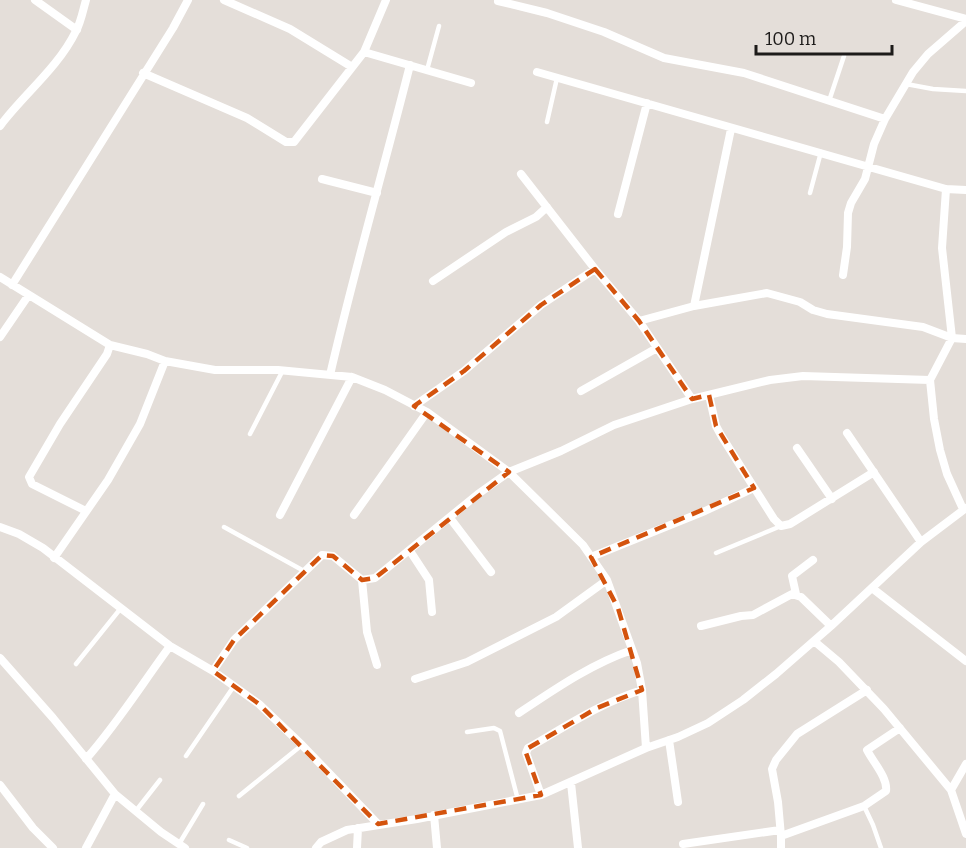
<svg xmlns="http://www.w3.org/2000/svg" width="966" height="848" font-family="Bitter,serif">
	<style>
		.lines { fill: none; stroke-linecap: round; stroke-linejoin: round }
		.lane { stroke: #fff; stroke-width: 4.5 }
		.street { stroke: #fff; stroke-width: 8 }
		.marked { fill: none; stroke: #d4530d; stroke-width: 4.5; stroke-dasharray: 12 8; stroke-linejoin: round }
	</style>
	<rect width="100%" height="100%" fill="#e4ded9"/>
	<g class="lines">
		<path class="lane" d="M427,70L439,26
			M906,84L933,89L966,91
			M829,101L844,56
			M547,122L557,78
			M810,193L821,152
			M250,434L283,370
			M224,527L304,571
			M716,553L781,526
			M76,664L121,608
			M467,732L494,728L500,731L518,800
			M186,756L234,686
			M239,796L302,745
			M864,806L873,825L881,848
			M135,812L160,780
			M229,840L247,848
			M179,844L203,804"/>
		<path class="street" d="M35,0L77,30
			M224,0L290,29L352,67
			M896,0L966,19
			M498,1L547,13L604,32L664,58L744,73L885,119
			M364,52L471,83
			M537,72L946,189L966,190
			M143,73L247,118L286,142H294L364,52L386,0
			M0,126C24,94 58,68 76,31C81,22 83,10 86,0
			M521,174L595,269L639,321L692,399
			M322,179L377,193
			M946,189L942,248L952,338L930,380L934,419L940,450L947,474L963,509
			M618,214L647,103
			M843,275L847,247L848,213L851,203L865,179L874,144L885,119L913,72L928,54L966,21
			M0,277L110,345L147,354L165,361L215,370H278L352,377L385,390L427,412L509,472L583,545L607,580L637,663L642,690L646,748
			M433,281L506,232L536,217L547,207
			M12,285L173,28L188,0
			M694,306L731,129
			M639,321L694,306L767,293L800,302L813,310L827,314L923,327L952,338L966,339
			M0,337L28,296
			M330,375C354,271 384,168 410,65
			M581,391L657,348
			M709,395L716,426L722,437L774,519L781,526L790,524L874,472
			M414,406L464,371L541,305L595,269
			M847,433L921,542
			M797,448L832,499
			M86,511L32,484L29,477L60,424L107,354L110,345
			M280,515L352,377
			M354,515L427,412
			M450,518L491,572
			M0,527L19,534L43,548L170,646L213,671L259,704L302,745L378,824
			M410,551L429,580L432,612
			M591,557L705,511L754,488
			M54,558L108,480L140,424L165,361
			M362,580L367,632L377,665
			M872,588L966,661
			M796,594L792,576L813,560
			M701,626L741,616L753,615L792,594L801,597L831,626
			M814,641L839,662L884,709L951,790L966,834
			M0,658L53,718L115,794L161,832L185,848
			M213,671L234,640L322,555L333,556L362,580L375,578L478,494L509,472L561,451L614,425L692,399L770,380L803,376L930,380
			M415,679L467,662L556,617L607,580
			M519,713C555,689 591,664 632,650
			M669,740L678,802
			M86,759C117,724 142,684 170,646
			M571,783L578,848
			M0,785L33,828L53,848
			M951,790L966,764
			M541,795L526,753L528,748C565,727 600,703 642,690
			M434,815L437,848
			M781,836L778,802L772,769L776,760L797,734L867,690
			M683,844L780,830
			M86,848L115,794
			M316,848L321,842L347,830L417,819L541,795L646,748L678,737L708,723L743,700L776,674L831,626L921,542L966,508
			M357,848L358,828
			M781,848V836L864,806L886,791C888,778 873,762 867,750L900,728"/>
	</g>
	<path class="marked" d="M595,269L639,321L692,399L709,395L716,426L754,488L591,557L618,608L642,690L597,708L525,750L541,795L378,824L259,704L213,671L234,640L322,555L333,556L362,580L375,578L509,472L414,406L464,371L541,305Z"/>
	<path d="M756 45v9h136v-9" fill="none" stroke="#1d1b1a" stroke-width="3"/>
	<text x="765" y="45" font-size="18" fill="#1d1b1a" stroke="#e4ded9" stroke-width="4.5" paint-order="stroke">100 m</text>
</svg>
